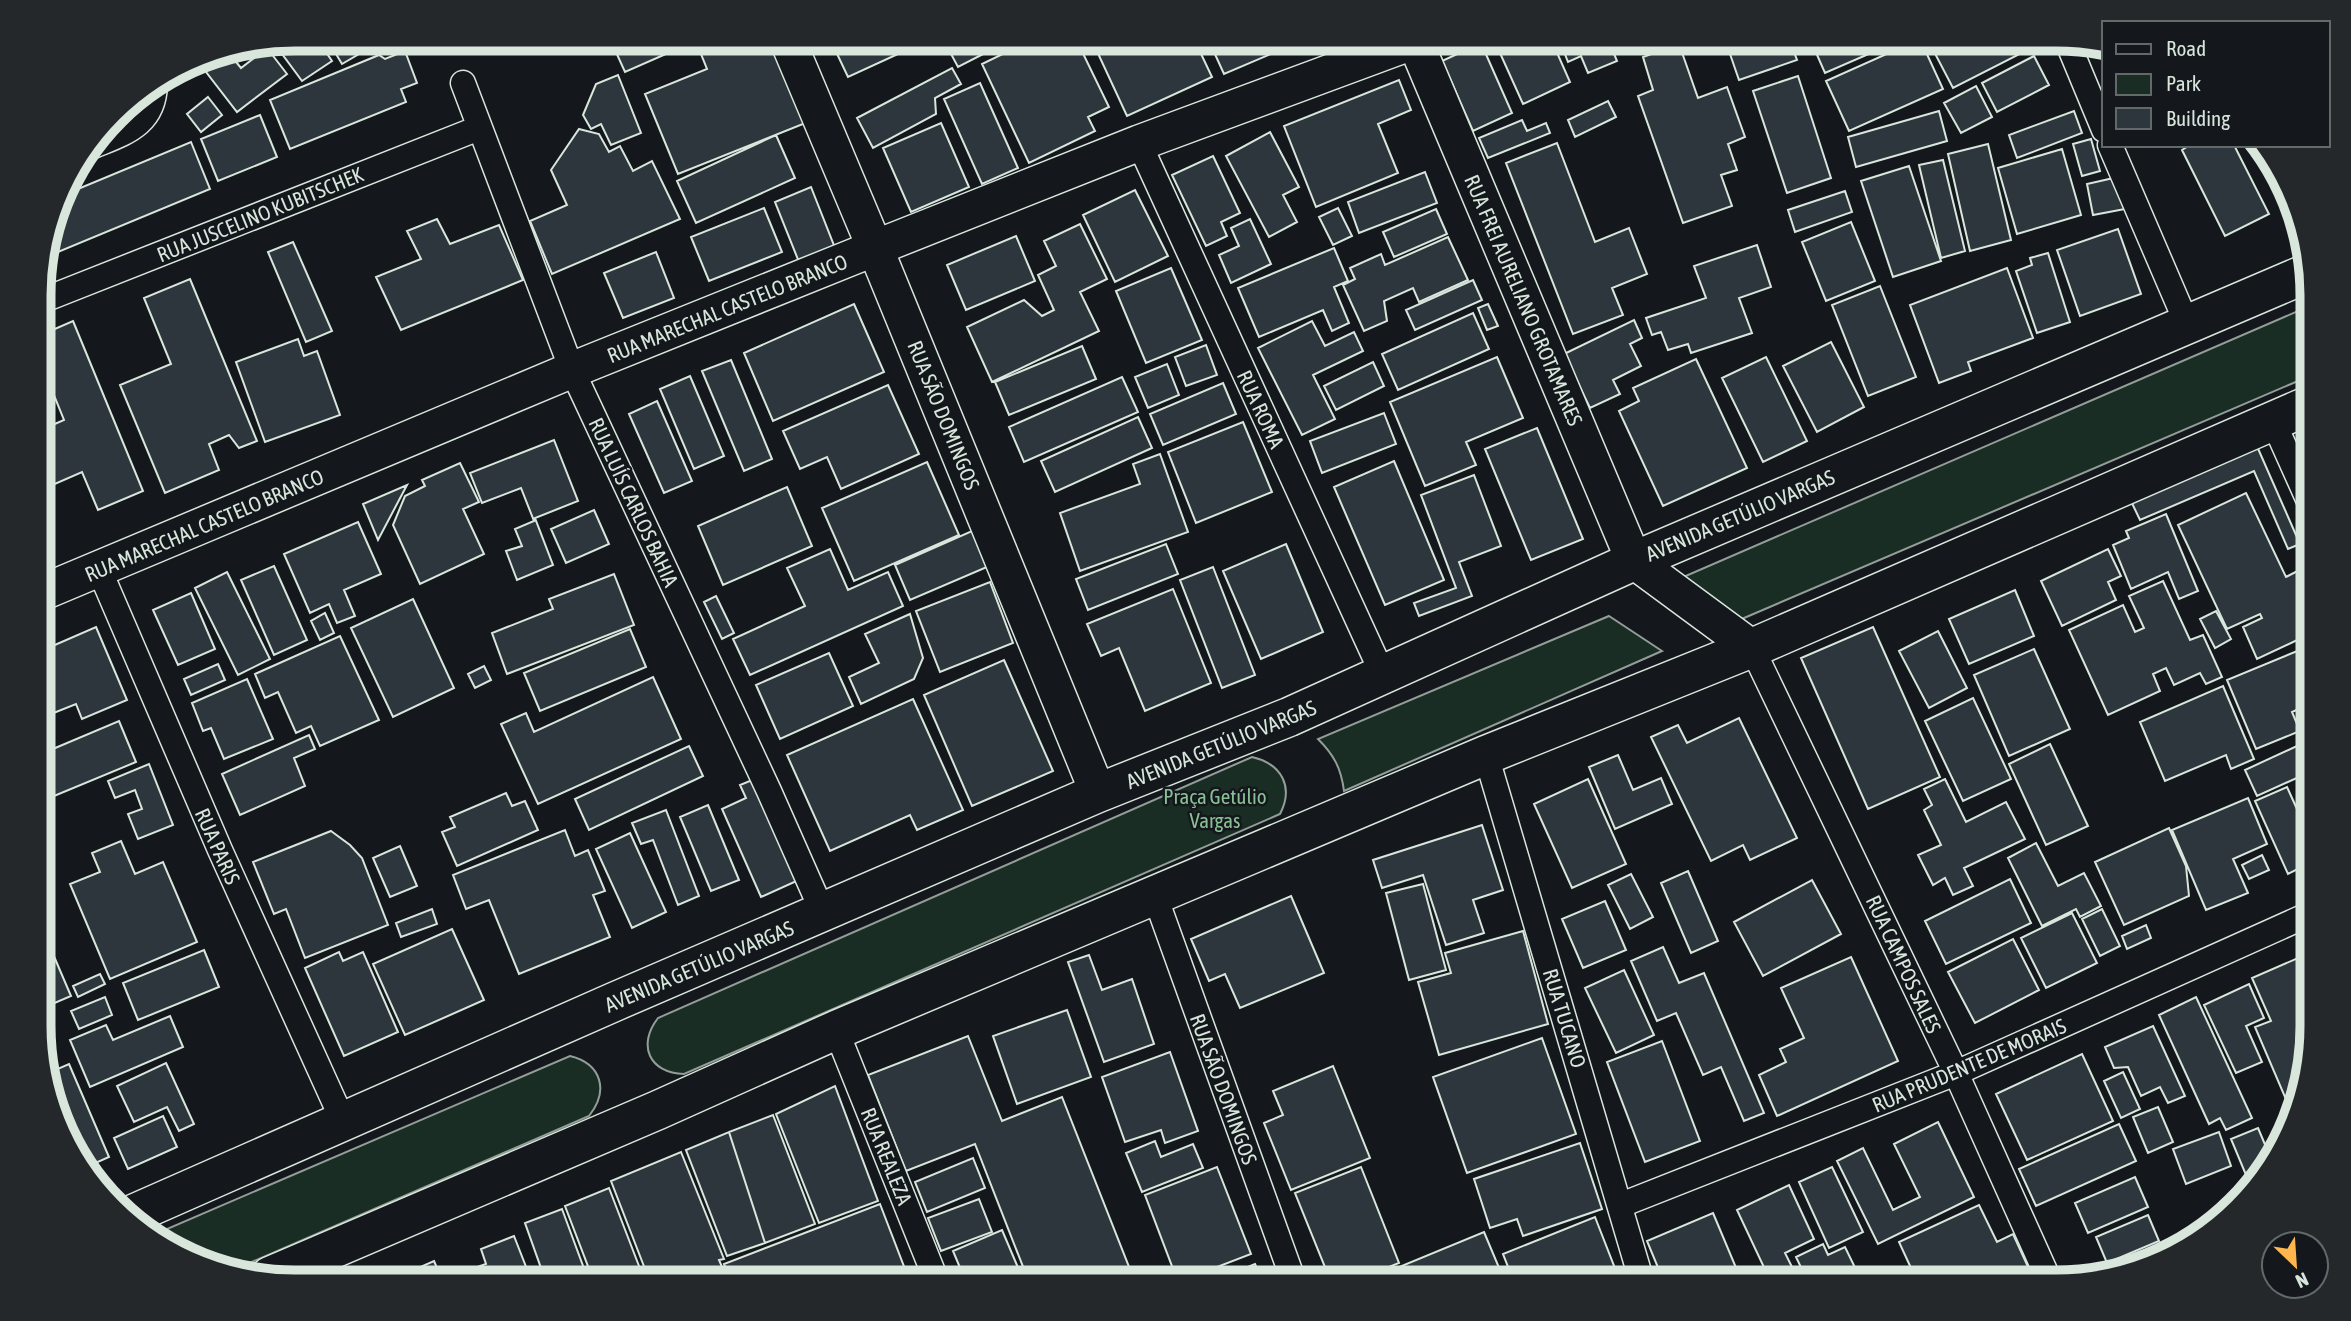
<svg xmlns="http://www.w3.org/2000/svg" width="2351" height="1321" font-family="'Asap Condensed',sans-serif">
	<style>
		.green { fill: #1a2d24; stroke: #939e99; stroke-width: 2 }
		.building { fill: #2c363c; stroke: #d8e6dc; stroke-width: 2 }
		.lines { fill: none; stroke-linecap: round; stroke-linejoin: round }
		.street-casing { stroke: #d8e6dc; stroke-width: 27 }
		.secondary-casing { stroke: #d8e6dc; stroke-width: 38 }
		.primary-casing { stroke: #d8e6dc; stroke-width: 41 }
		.street { stroke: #14181c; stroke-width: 24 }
		.secondary { stroke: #14181c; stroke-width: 35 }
		.primary { stroke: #14181c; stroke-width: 38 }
		.labels { text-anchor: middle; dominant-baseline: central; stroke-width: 5; stroke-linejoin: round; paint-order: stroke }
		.street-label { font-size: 21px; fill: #d8e6dc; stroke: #14181c }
		.park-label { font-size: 21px; fill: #8ac095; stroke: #14181c }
		.rim { fill: none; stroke: #d8e6dc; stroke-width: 9 }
	</style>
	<rect width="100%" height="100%" fill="#14181c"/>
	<path class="green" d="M2312,305V375L1737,621L1681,578Z
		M1609,616L1662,651L1344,791C1341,768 1334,755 1318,739Z
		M1252,757C1282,764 1294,787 1280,814L684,1074C649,1073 637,1045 658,1018Z
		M570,1056C602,1064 609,1091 589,1116L238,1268L167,1248L153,1235Z"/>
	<path class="building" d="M295,38L317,39L332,61L302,81L274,43Z
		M327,39H380L381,41L342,64Z
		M610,39H700L625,72Z
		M739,39H774L808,122L678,174L645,94L707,69L701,54Z
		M830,39H891L898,54L848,77Z
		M943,39H988L993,49L958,67Z
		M1034,39H1076L1109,107L1088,117L1095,131L1029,163L982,64Z
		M1114,39H1194L1212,77L1127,116L1095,47Z
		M1208,39H1306L1224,74Z
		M1503,39H1551L1570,82L1523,104L1495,42Z
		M1559,39H1608L1617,61L1588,73L1581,56L1568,62Z
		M1623,39H1653L1628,50Z
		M1746,39H1789L1797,60L1739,80L1730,54L1749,48Z
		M1810,39H1903L1825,73Z
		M1920,39L1943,89L1849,131L1826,81Z
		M1940,39H2031L2035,46L1953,88L1930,44Z
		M1481,43L1512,113L1473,131L1442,61Z
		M1679,44L1698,98L1727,87L1745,137L1728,144L1737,170L1721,175L1732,206L1683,223L1638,96L1653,90L1643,57Z
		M267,48L287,74L237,112L196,59L228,52L241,68Z
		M405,51L417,83L401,89L406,102L290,149L270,100L379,55L385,59Z
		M2034,56L2049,85L1997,112L1982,83Z
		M952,68L961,84L935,98L936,114L873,148L857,118Z
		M618,75L641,133L611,145L601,124L591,129L583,115L596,84Z
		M1798,76L1831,178L1787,193L1753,91Z
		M1399,80L1411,110L1378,124L1398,173L1316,207L1284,126Z
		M980,83L1018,168L982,184L944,99Z
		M1976,86L1992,117L1961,133L1944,103Z
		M208,97L222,115L201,132L187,114Z
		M131,99L138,110L104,130L125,102Z
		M1608,101L1616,117L1575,137L1568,120Z
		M1939,111L1947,141L1856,167L1848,137Z
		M2074,111L2082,133L2017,158L2009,135Z
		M260,115L277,157L218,181L201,139Z
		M1522,120L1527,131L1546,123L1550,133L1488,158L1479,138Z
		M941,123L969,187L911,212L883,148Z
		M579,129L599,134L609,152L620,146L633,171L652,161L680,219L552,274L530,221L567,205L551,170Z
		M1270,132L1299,187L1283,195L1297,222L1269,237L1226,156Z
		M776,135L795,178L696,223L677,181Z
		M2091,139L2100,171L2082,176L2073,144Z
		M191,142L210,189L41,259L61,196Z
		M1557,143L1595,242L1629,228L1647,274L1612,288L1623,315L1573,334L1506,163Z
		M1988,144L2011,240L1970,251L1948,154Z
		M2190,145H2234L2269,214L2225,236L2182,150Z
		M2062,149L2081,215L2017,234L1998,168Z
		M1213,156L1240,213L1221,222L1227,236L1206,246L1172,175Z
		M1943,160L1965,251L1941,258L1919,165Z
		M1909,166L1941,261L1893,277L1861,181Z
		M1425,172L1437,203L1359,233L1348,202Z
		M2118,177L2125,209L2093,215L2087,184Z
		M811,187L835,248L799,262L775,202Z
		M1135,190L1168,256L1115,282L1083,215Z
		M1845,191L1852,212L1795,232L1788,210Z
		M764,208L782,252L709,281L691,237Z
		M1338,208L1352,236L1333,245L1319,217Z
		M1436,209L1447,234L1394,257L1383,232Z
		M437,219L450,244L499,225L523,280L401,330L376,277L421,259L407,231Z
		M1250,219L1271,264L1231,283L1219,255L1239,246L1231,228Z
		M1851,222L1875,281L1826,301L1802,242Z
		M1080,224L1107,279L1080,292L1099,331L992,382L967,327L1024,300L1042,316L1054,310L1038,275L1056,266L1044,241Z
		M2118,229L2141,294L2080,316L2057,250Z
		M1016,236L1035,281L966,310L947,265Z
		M1448,237L1468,280L1419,302L1413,288L1384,301L1387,321L1364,331L1343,285L1355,279L1350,268L1381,254L1385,265Z
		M293,242L332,331L306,342L268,252Z
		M1757,245L1771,287L1739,298L1752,333L1691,353L1688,344L1668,350L1661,332L1652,335L1646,318L1706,298L1694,266Z
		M1334,248L1348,281L1334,287L1349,323L1332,331L1323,310L1259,337L1238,288Z
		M656,252L674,298L623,318L604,273Z
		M2048,253L2070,322L2037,333L2016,271L2032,265L2030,258Z
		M1171,268L1202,340L1146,363L1116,291Z
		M2007,268L2033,338L1968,362L1971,371L1939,383L1910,305Z
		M190,279L257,441L239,448L229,435L209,444L219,470L165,493L120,385L171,364L144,298Z
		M1473,280L1482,300L1415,330L1406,310Z
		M1880,286L1916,377L1868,396L1832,305Z
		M854,304L884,372L773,421L744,353Z
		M1488,304L1498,326L1487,330L1478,308Z
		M1473,313L1489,349L1398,390L1382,354Z
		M1634,320L1642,338L1630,344L1641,366L1613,380L1620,394L1590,408L1564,354Z
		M73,321L143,491L98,510L82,472L41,490V430L64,420L41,363V335Z
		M1312,321L1325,346L1354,332L1363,351L1313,375L1335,419L1302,435L1258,348Z
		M298,339L304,356L317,351L340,415L265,442L236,362Z
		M1831,342L1864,407L1817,432L1783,366Z
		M1206,345L1217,375L1186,386L1175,357Z
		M1082,346L1096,379L1009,415L995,382Z
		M1497,357L1523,418L1466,442L1476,465L1425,486L1390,402Z
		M1766,357L1807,441L1763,462L1722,378Z
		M1696,359L1747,468L1663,506L1619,411L1639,401L1633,388Z
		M731,360L772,459L744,471L702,371Z
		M1373,362L1384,386L1336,410L1324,386Z
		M1167,364L1179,395L1148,408L1135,377Z
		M690,376L724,456L694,469L660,389Z
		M1122,377L1138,412L1024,462L1009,427Z
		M1223,383L1236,414L1163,445L1150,414Z
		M888,385L919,454L841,489L827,457L800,469L783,431Z
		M657,401L692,481L664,493L629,414Z
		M1384,413L1396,444L1322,473L1310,441Z
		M1138,417L1152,448L1055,492L1041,461Z
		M1243,422L1272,492L1196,523L1168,452Z
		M1537,428L1583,539L1531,560L1485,449Z
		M554,440L578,501L535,518L553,565L517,580L506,551L522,546L515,529L534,521L521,488L482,503L470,473Z
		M2256,444L2300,544L2288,549L2254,471L2140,520L2130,499Z
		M1160,454L1188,532L1080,571L1060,513L1140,484L1133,464Z
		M1394,461L1444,580L1385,605L1334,487Z
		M927,462L959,535L854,581L822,508Z
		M460,463L479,502L463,509L484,554L420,584L393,525L405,496L425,486L422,480Z
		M1474,475L1501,546L1459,562L1472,596L1419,616L1414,603L1456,588L1421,495Z
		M407,485L378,540L363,504Z
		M787,487L812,546L723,585L698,526Z
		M2246,493L2286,577L2307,566L2312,576V610L2307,613L2312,624V633L2257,659L2243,627L2262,618L2260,614L2227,629L2178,525Z
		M594,510L609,544L566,563L551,529Z
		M2166,514L2198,591L2179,599L2168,572L2131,589L2113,545L2129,538L2126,531Z
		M358,522L381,574L344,590L355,616L337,623L329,604L310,613L284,554Z
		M972,531L987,567L910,600L895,565Z
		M1166,544L1178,574L1088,610L1076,579Z
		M1286,544L1323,632L1261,659L1223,571Z
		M830,549L848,590L888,572L903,606L750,675L733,639L805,606L787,568Z
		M2108,549L2121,576L2108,582L2116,600L2062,626L2041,581Z
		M274,566L307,640L274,655L241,580Z
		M1213,567L1255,675L1222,688L1180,580Z
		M227,572L270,659L238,675L195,588Z
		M614,574L634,625L507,674L492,633L553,609L549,599Z
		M2163,581L2190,640L2203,635L2222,677L2206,684L2200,673L2174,685L2166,668L2153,674L2160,691L2108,715L2069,630L2123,605L2135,632L2144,628L2129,596Z
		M990,582L1013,643L940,672L916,611Z
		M1173,589L1211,683L1145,711L1119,648L1101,656L1087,624Z
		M2015,590L2034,636L1969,664L1949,619Z
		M191,593L215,649L178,665L153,610Z
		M716,596L734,633L722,639L704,602Z
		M413,599L454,688L393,717L351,628Z
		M2216,611L2231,639L2215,648L2200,619Z
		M325,613L334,633L320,640L311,621Z
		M910,614L923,658L914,679L861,704L849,677L879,663L865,634Z
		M96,627L127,700L82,719L76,704L41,718V651Z
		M1873,627L1940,777L1868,809L1801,658Z
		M630,629L646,667L540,711L524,673Z
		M1938,631L1967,688L1929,708L1899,651Z
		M340,636L379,720L320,746L311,726L296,733L278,692L265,698L255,674Z
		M2312,645V703L2292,712L2300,731L2256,749L2227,680Z
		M2034,649L2070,729L2009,756L1974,675Z
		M829,653L853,706L780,739L756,685Z
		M1004,660L1053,771L972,806L924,695Z
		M218,664L225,680L191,695L184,679Z
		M484,666L491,680L475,688L468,674Z
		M653,677L681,739L538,804L501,724L526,713L534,732Z
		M247,679L273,739L224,759L211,728L203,731L192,703Z
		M2223,686L2254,759L2231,769L2226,755L2165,781L2140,722Z
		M1973,698L2011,779L1963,801L1925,721Z
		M913,699L963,810L917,830L910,815L830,851L787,755Z
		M1739,718L1797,838L1750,860L1743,845L1711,861L1651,737L1678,725L1687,743Z
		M119,721L136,762L42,801L41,754Z
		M309,735L315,749L294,758L305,786L240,815L222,774Z
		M2312,739V800L2301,776L2257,796L2245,770Z
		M2050,744L2088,826L2046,845L2009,764Z
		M689,746L703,776L589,830L575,799Z
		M1618,755L1633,790L1661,778L1672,804L1615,829L1589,767Z
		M149,764L173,825L138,839L128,814L142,809L135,790L115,798L108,781Z
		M757,778L801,879L761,897L722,809L746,798L740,785Z
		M1588,779L1626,864L1572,888L1534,804Z
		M1945,779L1966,822L2006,802L2025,839L1964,868L1973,886L1953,895L1945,878L1933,885L1918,855L1941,845L1924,810L1932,805L1924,789Z
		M2287,787L2312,842V862L2288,874L2255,801Z
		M506,793L512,806L525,801L538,830L457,866L442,832L455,827L450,817Z
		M2248,798L2267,844L2233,859L2248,893L2206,910L2172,830Z
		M708,805L739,880L711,891L680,817Z
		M666,810L699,896L678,905L653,840L641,844L632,823Z
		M1482,825L1503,890L1473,900L1484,933L1446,945L1423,875L1382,888L1373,860Z
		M2169,828L2186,866L2189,896L2124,925L2095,862Z
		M565,830L575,856L588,850L605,891L593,895L610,937L519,974L489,900L466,909L453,875Z
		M331,831L350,845L362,858L388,925L305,958L286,909L274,914L253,862Z
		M630,833L666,912L632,928L596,849Z
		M121,841L135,874L163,862L197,942L110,979L70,884L100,872L92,853Z
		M2036,843L2058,886L2084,873L2101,906L2080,917L2076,909L2042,926L2008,858Z
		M400,846L417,886L390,897L373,858Z
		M2262,855L2269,870L2249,879L2242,865Z
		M1688,871L1718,941L1691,953L1661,883Z
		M1631,874L1653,917L1630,929L1608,885Z
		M2010,879L2031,923L1946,964L1925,921Z
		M1812,880L1841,934L1763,976L1734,922Z
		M1423,884L1446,970L1409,980L1386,893Z
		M1291,896L1324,973L1240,1008L1225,974L1209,981L1191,939Z
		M1605,901L1626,950L1583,968L1562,919Z
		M432,909L437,924L401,937L396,923Z
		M2102,909L2120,946L2100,956L2082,919Z
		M2072,913L2097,963L2046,988L2021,938Z
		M2146,925L2151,938L2127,949L2122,936Z
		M41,926L71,996L43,1008L41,1003Z
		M452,929L484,1000L405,1035L373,964Z
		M1523,931L1548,1024L1439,1055L1418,982L1451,973L1445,953Z
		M2013,939L2039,990L1975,1023L1948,972Z
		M1663,947L1679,983L1704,973L1764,1113L1744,1121L1721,1067L1703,1075L1676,1013L1657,1021L1631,961Z
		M204,950L219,987L138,1020L123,983Z
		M339,952L343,961L363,952L398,1032L344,1056L305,968Z
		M2312,952V988L2309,989L2312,997V1043L2291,1111L2255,1027L2271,1021L2252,978Z
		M1089,955L1102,990L1132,979L1154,1044L1104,1062L1068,962Z
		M1851,957L1898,1061L1777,1116L1759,1075L1786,1062L1780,1049L1804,1038L1781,988Z
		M1624,970L1654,1035L1616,1053L1585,988Z
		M100,974L105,984L78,997L73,986Z
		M2249,984L2264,1018L2246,1026L2262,1062L2236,1073L2204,1005Z
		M105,997L112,1015L79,1029L71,1011Z
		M2196,997L2252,1118L2226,1130L2220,1118L2209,1124L2159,1015Z
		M1067,1010L1091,1077L1017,1104L993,1036Z
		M170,1016L183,1047L90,1087L70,1040L106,1025L113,1040Z
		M2153,1026L2185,1096L2168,1103L2160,1087L2141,1096L2128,1067L2114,1068L2105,1047Z
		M968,1036L1002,1121L1062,1097L1135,1282H1029L975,1144L906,1171L868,1075Z
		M1542,1038L1576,1134L1467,1173L1433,1077Z
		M1662,1041L1700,1141L1645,1162L1607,1062Z
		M1170,1052L1198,1131L1165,1143L1161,1130L1125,1142L1102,1077Z
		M2082,1054L2113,1121L2027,1160L1996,1094Z
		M166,1063L194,1124L179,1131L167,1107L134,1122L117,1086Z
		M69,1064L109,1157L82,1169L46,1074Z
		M1333,1066L1370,1158L1291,1190L1264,1123L1283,1115L1273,1091Z
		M2123,1072L2140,1109L2121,1118L2104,1081Z
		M835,1086L878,1201L819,1223L776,1114Z
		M2158,1107L2173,1142L2148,1153L2133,1117Z
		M773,1115L815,1224L765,1243L729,1132Z
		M163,1116L177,1147L128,1169L114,1138Z
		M1938,1122L1974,1197L1878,1244L1837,1161L1863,1148L1893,1210L1920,1197L1894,1144Z
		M2119,1124L2136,1161L2036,1206L2019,1169Z
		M2258,1128L2272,1161L2267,1166L2246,1175L2231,1139Z
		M729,1132L765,1243L727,1256L686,1150Z
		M2219,1132L2231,1166L2186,1184L2173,1149Z
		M1155,1141L1161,1157L1193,1144L1203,1168L1142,1192L1126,1153Z
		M1580,1143L1602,1209L1523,1236L1517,1219L1490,1228L1474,1179Z
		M681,1152L724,1259L719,1260L725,1274L704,1282H628L626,1279L645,1269L611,1181Z
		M973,1158L985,1188L927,1212L915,1182Z
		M1217,1167L1251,1254L1178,1282L1145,1195Z
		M1361,1167L1399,1263L1351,1282H1331L1295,1193Z
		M1832,1167L1863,1232L1829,1248L1799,1182Z
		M2135,1177L2148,1207L2088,1233L2075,1203Z
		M1789,1185L1814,1239L1785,1253L1792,1267L1769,1278L1737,1210Z
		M609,1188L639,1266L622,1276L625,1282H594L565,1206Z
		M979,1199L992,1232L941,1251L928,1218Z
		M880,1204L910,1282H731L724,1264Z
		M1979,1205L1997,1242L2013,1234L2029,1269L2001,1282H1997L1991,1270L1966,1282H1907L1902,1272L1911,1268L1899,1242Z
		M562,1209L589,1282H546L525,1223Z
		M1713,1213L1742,1282H1664L1647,1241Z
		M2148,1215L2159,1241L2107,1263L2096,1237Z
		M1595,1217L1616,1271L1587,1282H1552L1549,1274L1529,1282H1514L1503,1254Z
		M1002,1230L1022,1277L1009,1282H966L953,1251Z
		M1484,1232L1505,1282H1363Z
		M514,1236L532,1282H457L454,1275L486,1264L481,1249Z
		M1823,1244L1828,1255L1845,1247L1862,1282H1808L1796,1257Z
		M434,1261L443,1282H386Z
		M1255,1264L1263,1282H1211Z"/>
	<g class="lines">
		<g class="street-casing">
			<path id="street" d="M2067,41L2104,130
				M463,83L572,370L769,791L823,913
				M1139,143L1383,675
				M2110,145L2187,324
				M91,147C124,133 154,126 155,84
				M41,301L479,128
				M2273,421L2312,508
				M99,569L220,850L343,1121
				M1752,648L1956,1073L2050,1282
				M1486,755L1642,1282
				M1155,896L1294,1282
				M836,1030L937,1282
				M1621,1205L1956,1073L2312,913"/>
		</g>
		<g class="secondary-casing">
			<path id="secondary" d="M787,39L875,248L1098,793
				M1414,39L1634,561L1752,648
				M41,593L572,370L875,248L1139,143L1420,39"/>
		</g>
		<g class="primary-casing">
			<path id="primary" d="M131,1215L614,1002L1098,793L1289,717L1634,561L2310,272
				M270,1276L658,1110L836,1030L1486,755L1752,648L2312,404"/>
		</g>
		<use href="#street" class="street"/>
		<use href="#secondary" class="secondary"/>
		<use href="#primary" class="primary"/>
	</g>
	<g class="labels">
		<g class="street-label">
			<text transform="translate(260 214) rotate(-22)">RUA JUSCELINO KUBITSCHEK</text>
			<text transform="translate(1524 300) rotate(67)">RUA FREI AURELIANO GROTAMARES</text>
			<text transform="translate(727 308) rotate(-22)">RUA MARECHAL CASTELO BRANCO</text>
			<text transform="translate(1261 409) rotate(65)">RUA ROMA</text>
			<text transform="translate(944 415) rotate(68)">RUA SÃO DOMINGOS</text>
			<text transform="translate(634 502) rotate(65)">RUA LUÍS CARLOS BAHIA</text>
			<text transform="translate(1740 515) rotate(-23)">AVENIDA GETÚLIO VARGAS</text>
			<text transform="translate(204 525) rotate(-23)">RUA MARECHAL CASTELO BRANCO</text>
			<text transform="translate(1221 744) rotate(-22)">AVENIDA GETÚLIO VARGAS</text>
			<text transform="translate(218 846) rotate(66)">RUA PARIS</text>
			<text transform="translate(1904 964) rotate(65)">RUA CAMPOS SALES</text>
			<text transform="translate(699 966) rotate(-23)">AVENIDA GETÚLIO VARGAS</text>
			<text transform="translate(1565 1018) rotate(73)">RUA TUCANO</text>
			<text transform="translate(1969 1065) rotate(-23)">RUA PRUDENTE DE MORAIS</text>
			<text transform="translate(1224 1089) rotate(70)">RUA SÃO DOMINGOS</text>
			<text transform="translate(887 1156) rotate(68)">RUA REALEZA</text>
		</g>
		<g class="park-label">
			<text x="1215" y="796">Praça Getúlio<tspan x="1215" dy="24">Vargas</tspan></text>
		</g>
	</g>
	<path d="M0 0H2351V1321H0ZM295 51H2056A244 244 0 0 1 2300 295V1026A244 244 0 0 1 2056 1270H295A244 244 0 0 1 51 1026V295A244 244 0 0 1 295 51Z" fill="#24282b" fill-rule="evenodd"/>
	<path class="rim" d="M295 51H2056A244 244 0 0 1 2300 295V1026A244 244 0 0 1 2056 1270H295A244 244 0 0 1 51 1026V295A244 244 0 0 1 295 51Z"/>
	<rect x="2102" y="21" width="228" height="126" fill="#14181c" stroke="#626a69" stroke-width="2"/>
	<rect x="2116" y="44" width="35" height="10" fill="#14181c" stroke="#626a69" stroke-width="2"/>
	<text x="2166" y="56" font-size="21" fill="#d8e6dc">Road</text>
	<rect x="2116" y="74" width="35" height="21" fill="#1a2d24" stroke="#626a69" stroke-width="2"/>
	<text x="2166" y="91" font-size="21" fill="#d8e6dc">Park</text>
	<rect x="2116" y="108" width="35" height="21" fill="#2c363c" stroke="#626a69" stroke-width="2"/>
	<text x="2166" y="126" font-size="21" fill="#d8e6dc">Building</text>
	<g transform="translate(2295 1265) rotate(155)"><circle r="33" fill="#14181c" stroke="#626a69" stroke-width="2"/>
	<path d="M0-5L12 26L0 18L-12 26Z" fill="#ffb74d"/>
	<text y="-10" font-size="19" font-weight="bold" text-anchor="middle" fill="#d8e6dc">N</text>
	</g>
</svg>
